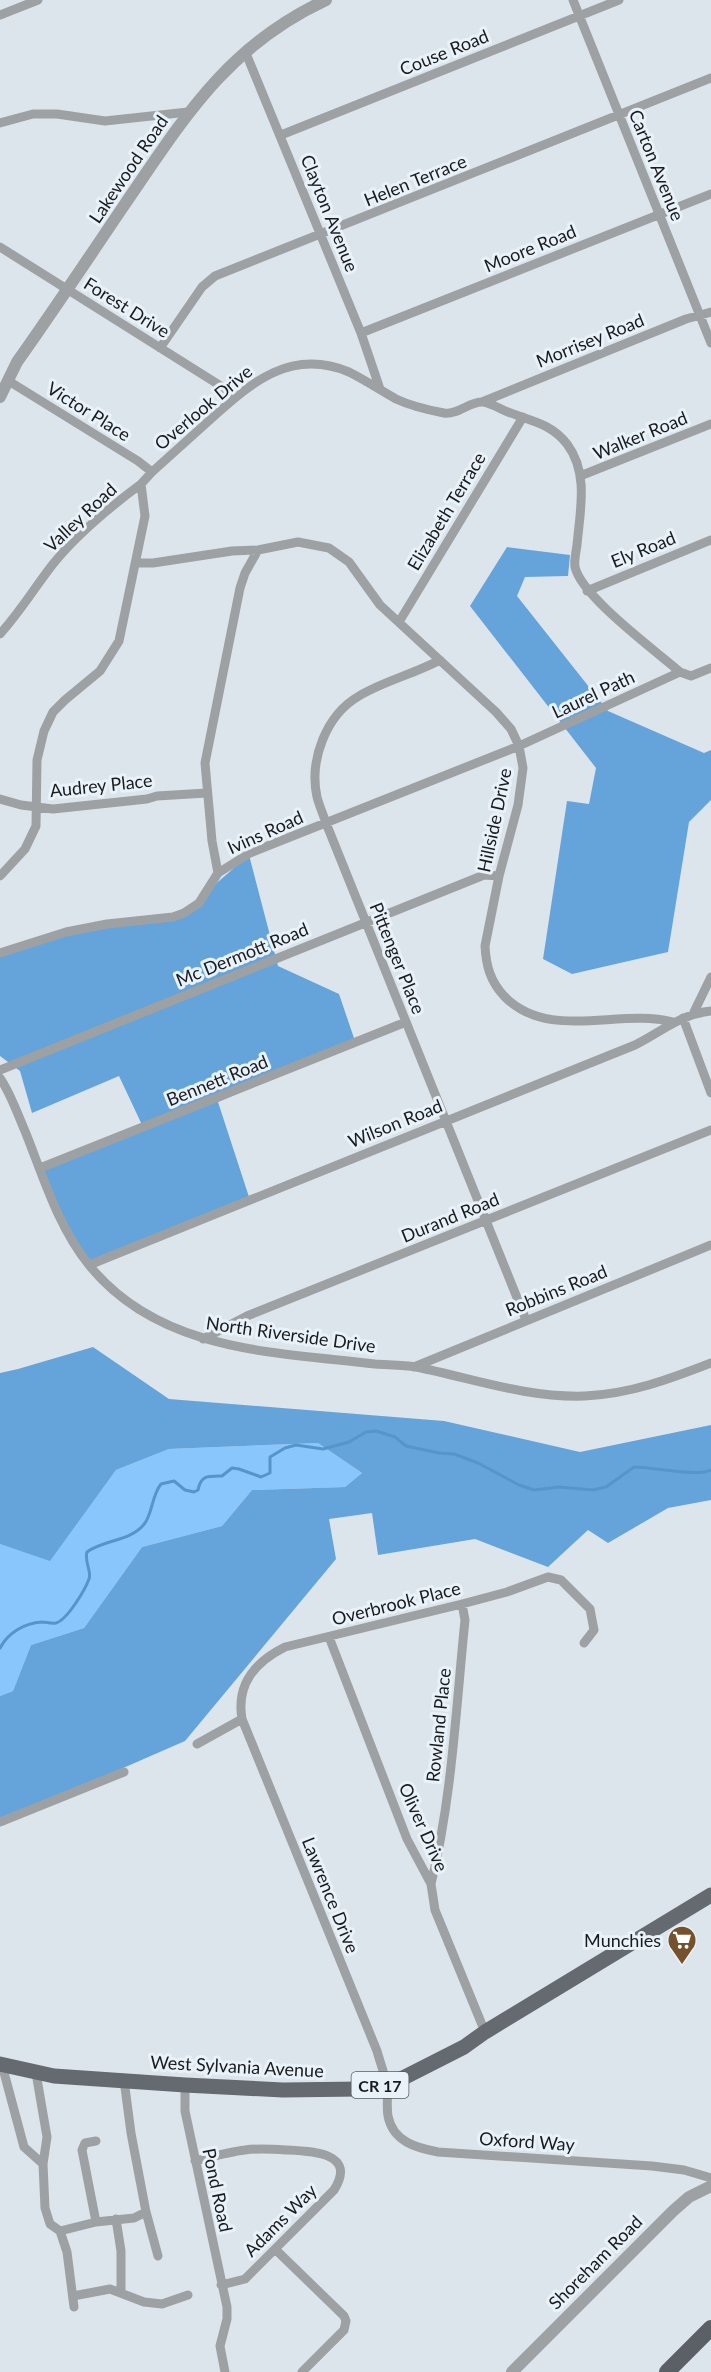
<svg xmlns="http://www.w3.org/2000/svg" width="711" height="2372" font-family="Lato,sans-serif">
	<style>
		.green { fill: #89c6fb }
		.forest { fill: #64a4da }
		.lines { fill: none; stroke-linecap: round; stroke-linejoin: round }
		.stream { stroke: #5595ca; stroke-width: 3 }
		.minor { stroke: #9ea1a4; stroke-width: 9 }
		.tertiary { stroke: #9ea1a4; stroke-width: 12 }
		.primary { stroke: #646a70; stroke-width: 15 }
		.trunk { stroke: #5a6066; stroke-width: 16 }
		.labels { text-anchor: middle; dominant-baseline: central; stroke-width: 6; stroke-linejoin: round; paint-order: stroke }
		.shield { fill: #eaf2f9; stroke: #585c60; stroke-width: 1.5 }
		.shield-label { font-size: 16px; font-weight: bold; fill: #191c1f }
		.street-label { font-size: 18px; fill: #191c1f; stroke: #eaf2f9 }
		.poi-label { font-size: 18px; fill: #191c1f; stroke: #eaf2f9; text-anchor: end }
	</style>
	<rect width="100%" height="100%" fill="#dde5ec"/>
	<path class="green" d="M318,1443L362,1473L345,1487L252,1490L222,1526L142,1547L84,1628L31,1645L13,1691L0,1696V1544L50,1560L116,1470L169,1449Z"/>
	<path class="forest" d="M507,547L570,555L568,576L525,577L517,596L608,711L704,753L711,750V800L689,822L668,952L572,974L543,959L567,801L589,804L596,768L470,606Z
		M249,855L278,966L339,994L356,1044L218,1102L249,1197L87,1264L40,1170L143,1127L119,1076L32,1113L20,1071L0,1056V957L61,933L174,920Z
		M93,1347L169,1399L444,1421L580,1452L711,1425V1500L668,1508L608,1543L588,1530L548,1567L475,1539L378,1555L372,1513L329,1519L336,1559L185,1741L91,1782L0,1818V1696L13,1691L31,1645L84,1628L142,1547L222,1526L252,1490L345,1487L362,1473L318,1443L169,1449L116,1470L50,1561L0,1544V1373L18,1369Z"/>
	<g class="lines">
		<path class="stream" d="M0,1648C8,1633 24,1623 42,1622C46,1622 51,1624 56,1623C67,1620 85,1590 89,1579C92,1571 84,1562 87,1552C104,1539 131,1542 145,1523C153,1511 152,1495 161,1484L174,1481L185,1490L194,1492L198,1490C201,1475 208,1476 222,1476L232,1468L239,1469L261,1477L270,1473V1457L285,1448L296,1445L323,1449L349,1442L366,1432L376,1431L395,1437L406,1446L439,1453L454,1454L478,1463L519,1485L534,1490L559,1487L593,1490L606,1487L634,1467C654,1467 695,1477 711,1470"/>
		<path class="minor" d="M573,0L711,343
			M0,15L38,0
			M245,51L361,333L380,389
			M0,123L33,114H57L105,121L188,112
			M281,135L619,0
			M0,247L224,388L234,398
			M361,333L711,194
			M160,348L202,287L215,276L711,78
			M7,380L138,461L152,472
			M482,402L686,319L711,312
			M580,476L711,424
			M136,563H153L232,551L258,550L298,542L329,548L349,562L380,605L496,712L511,729L519,746L523,768L518,805L499,876L485,946C486,965 490,981 504,996C549,1042 618,1008 673,1022
			M587,591L711,540
			M399,622L523,417
			M0,634C20,612 35,587 53,564C77,534 110,507 141,484
			M440,660C414,674 384,681 359,696C326,715 309,760 317,797C319,805 323,814 326,823L526,1320
			M0,799L21,805L53,809L147,799L157,796L207,793
			M218,873L212,841L205,763L240,588L245,573L258,550
			M0,876L25,849L36,826L37,760L44,731L53,712L65,700L100,671L119,641L145,516L141,484L152,472C172,454 192,436 212,418C252,382 291,348 349,372C365,380 380,390 396,399C411,406 428,410 444,413C458,415 470,401 483,402C491,403 500,409 508,412C530,421 551,423 567,444C589,473 580,511 577,545C576,552 574,560 575,567C581,596 656,651 680,672L691,676L711,668
			M0,953L66,932L107,924L173,917L184,913L199,903L218,873L250,853L519,746L680,672
			M694,1012L711,977
			M683,1018L711,1093
			M0,1070L484,875L499,876
			M0,1078C11,1094 17,1113 25,1131C43,1176 58,1227 89,1265C159,1352 274,1352 375,1364C389,1365 403,1365 416,1367C472,1378 526,1398 585,1396C630,1394 670,1379 711,1363
			M40,1168L406,1022
			M89,1265L635,1045C661,1032 681,1014 711,1011
			M203,1339L247,1316L711,1130
			M414,1367L711,1245
			M329,1637L407,1839L431,1884L435,1910L485,2032
			M584,1643L594,1630L590,1609L561,1580L548,1577L507,1592L462,1604L285,1647C255,1662 236,1684 242,1719L377,2051C380,2062 384,2072 386,2083C389,2094 386,2105 388,2116C393,2142 417,2148 438,2152L652,2166L684,2170L711,2178
			M197,1744L242,1719
			M0,1822L124,1772
			M431,1884C452,1798 456,1708 465,1620L462,1604
			M2,2065L24,2147L43,2164
			M36,2073L47,2137L43,2164L45,2208L50,2224L60,2231L96,2222L134,2218L146,2212
			M124,2080L131,2133L146,2212L158,2256
			M185,2085V2111L227,2307V2319L220,2346L225,2372
			M195,2161C211,2157 228,2152 245,2150C258,2148 272,2149 286,2150C310,2151 358,2152 334,2190L245,2279L221,2285
			M116,2219L121,2251V2292
			M96,2222L82,2150L85,2143L96,2141
			M60,2231L67,2252L74,2307
			M275,2249L344,2316L346,2321L344,2330L302,2372
			M73,2296L110,2289L144,2302L162,2304L188,2295"/>
		<path class="tertiary" d="M0,397L17,362C54,310 89,257 125,204C184,118 227,46 326,0
			M512,2372L673,2211L689,2197L711,2186"/>
		<path class="primary" d="M0,2064L54,2076L185,2085L283,2090L360,2089L387,2084L403,2078L464,2047L485,2032L711,1895"/>
		<path class="trunk" d="M667,2372L711,2328"/>
	</g>
	<defs>
		<g id="supermarket-pin" transform="scale(1.5)"><path d="M0 17L-7.5 6A9.5 9.5 0 1 1 7.5 6Z" fill="#76522c" stroke="#eaf2f9"/><path d="M-6-5.5h2.5l.6 2H6L4.5 2H-2.5L-4.4-4H-6ZM-1.5 3.2a1.3 1.3 0 1 0 .1 0ZM3 3.2a1.3 1.3 0 1 0 .1 0Z" fill="#fff"/></g>
	</defs>
	<g fill-rule="evenodd">
		<use href="#supermarket-pin" x="682" y="1940"/>
	</g>
	<g class="labels">
		<rect class="shield" x="351.5" y="2072" width="57" height="26" rx="4.5"/>
		<g class="shield-label">
			<text x="380" y="2085">CR 17</text>
		</g>
		<g class="street-label">
			<text transform="translate(444 52) rotate(-22)">Couse Road</text>
			<text transform="translate(657 165) rotate(68)">Carton Avenue</text>
			<text transform="translate(128 169) rotate(-56)">Lakewood Road</text>
			<text transform="translate(415 180) rotate(-22)">Helen Terrace</text>
			<text transform="translate(330 213) rotate(68)">Clayton Avenue</text>
			<text transform="translate(530 248) rotate(-22)">Moore Road</text>
			<text transform="translate(127 307) rotate(32)">Forest Drive</text>
			<text transform="translate(590 340) rotate(-22)">Morrisey Road</text>
			<text transform="translate(203 407) rotate(-40)">Overlook Drive</text>
			<text transform="translate(89 411) rotate(32)">Victor Place</text>
			<text transform="translate(640 435) rotate(-22)">Walker Road</text>
			<text transform="translate(446 511) rotate(-59)">Elizabeth Terrace</text>
			<text transform="translate(80 517) rotate(-43)">Valley Road</text>
			<text transform="translate(643 549) rotate(-22)">Ely Road</text>
			<text transform="translate(593 694) rotate(-25)">Laurel Path</text>
			<text transform="translate(101 785) rotate(-6)">Audrey Place</text>
			<text transform="translate(494 820) rotate(-78)">Hillside Drive</text>
			<text transform="translate(265 832) rotate(-24)">Ivins Road</text>
			<text transform="translate(242 954) rotate(-22)">Mc Dermott Road</text>
			<text transform="translate(398 958) rotate(68)">Pittenger Place</text>
			<text transform="translate(217 1080) rotate(-22)">Bennett Road</text>
			<text transform="translate(395 1123) rotate(-22)">Wilson Road</text>
			<text transform="translate(450 1217) rotate(-22)">Durand Road</text>
			<text transform="translate(556 1290) rotate(-22)">Robbins Road</text>
			<text transform="translate(291 1334) rotate(8)">North Riverside Drive</text>
			<text transform="translate(396 1603) rotate(-14)">Overbrook Place</text>
			<text transform="translate(438 1725) rotate(-84)">Rowland Place</text>
			<text transform="translate(424 1827) rotate(66)">Oliver Drive</text>
			<text transform="translate(331 1895) rotate(68)">Lawrence Drive</text>
			<text transform="translate(237 2066) rotate(3)">West Sylvania Avenue</text>
			<text transform="translate(527 2141) rotate(4)">Oxford Way</text>
			<text transform="translate(218 2190) rotate(78)">Pond Road</text>
			<text transform="translate(280 2220) rotate(-45)">Adams Way</text>
			<text transform="translate(595 2262) rotate(-45)">Shoreham Road</text>
		</g>
		<g class="poi-label">
			<text x="661" y="1940">Munchies</text>
		</g>
	</g>
</svg>
